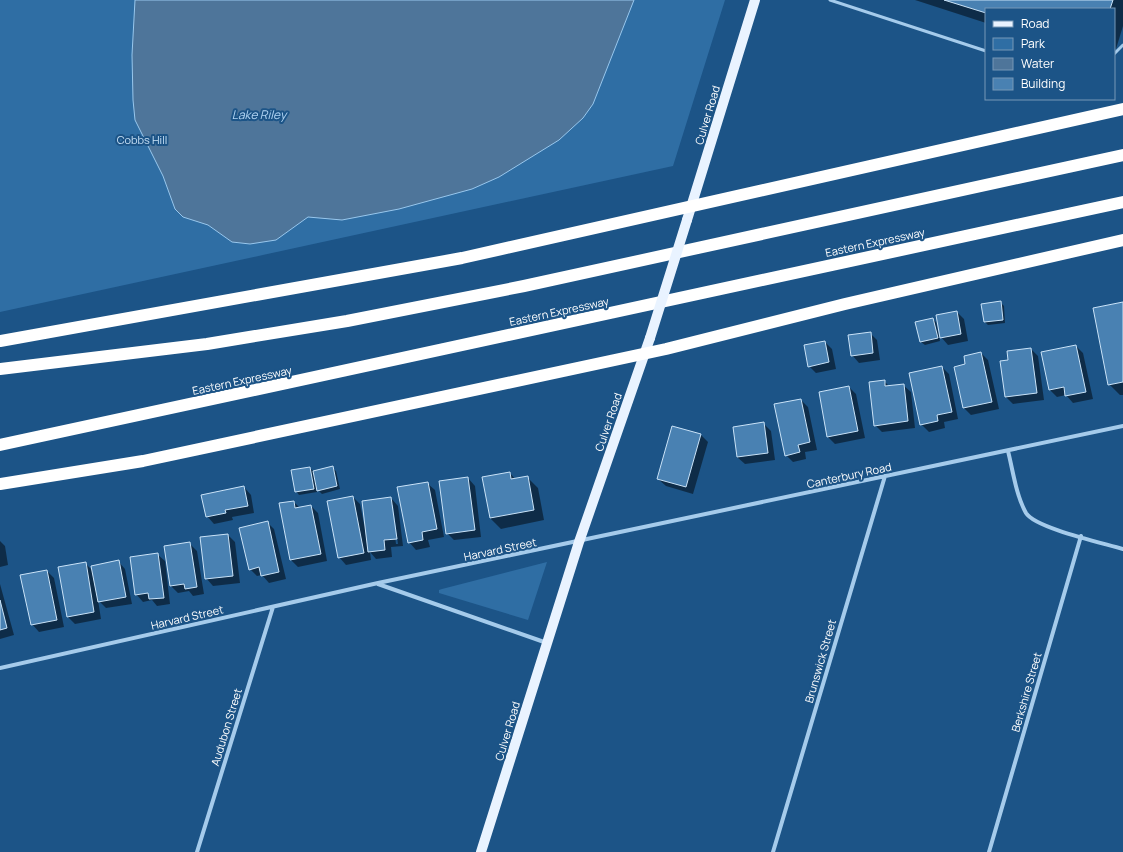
<svg xmlns="http://www.w3.org/2000/svg" width="1123" height="852" font-family="Manrope,sans-serif">
	<style>
		.green { fill: #2f6ea4 }
		.water { fill: #4e759a; stroke: #98c7ed }
		.shadow { fill: #0007; fill-rule: evenodd }
		.building { fill: #4981b2; stroke: #cae3f8 }
		.lines { fill: none; stroke-linecap: round; stroke-linejoin: round }
		.lane { stroke: #a5cbeb; stroke-width: 3 }
		.street { stroke: #a5cbeb; stroke-width: 4 }
		.primary { stroke: #e9f3ff; stroke-width: 10 }
		.highway { stroke: #fff; stroke-width: 12 }
		.primary-bridge { stroke: #e9f3ff; stroke-width: 10 }
		.labels { text-anchor: middle; dominant-baseline: central; stroke-width: 4; stroke-linejoin: round; paint-order: stroke }
		.street-label { font-size: 11px; fill: #fff; stroke: #1c5487 }
		.park-label { font-size: 11px; fill: #cae3f8; stroke: #1c5487 }
		.water-label { font-size: 12px; font-style: italic; fill: #b0d4f3; stroke: #1c5487 }
	</style>
	<rect width="100%" height="100%" fill="#1c5487"/>
	<path class="green" d="M0,0H725L673,166L0,312Z
		M547,562L528,620L439,593V590L442,589Z"/>
	<path class="water" d="M135,0H634L593,104L583,118L559,140L499,177L472,189L399,209L342,220L308,217L276,240L250,244L232,242L208,225L183,217L175,209L163,176L135,120L133,100L132,55Z"/>
	<path class="shadow" d="M915,0H1123V26L1116,49L1114,48V9H986V23Z
		M1000,302L1004,306L1005,323L988,325L985,322Z
		M1123,303V395H1120L1109,384Z
		M957,312L964,319L968,341L948,345L941,337Z
		M932,319L936,322L940,341L925,345L921,342L916,323Z
		M870,333L877,340L880,360L859,363L852,355Z
		M825,342L832,349L836,369L816,373L809,366Z
		M1076,346L1083,353L1093,399L1073,403L1066,395L1057,397L1050,390Z
		M1031,349L1038,356L1044,400L1013,404L1006,397L1009,360Z
		M981,353L988,360L999,409L971,415L964,408L967,365Z
		M942,367L949,374L958,419L944,422L945,428L929,432L921,424Z
		M884,381L890,387L903,385L911,392L915,428L882,432L875,425Z
		M849,387L856,394L865,438L835,444L828,437Z
		M801,400L808,407L817,450L805,452L806,459L793,462L786,455Z
		M764,424L771,431L775,460L745,464L737,457L734,428Z
		M700,434L708,442L693,494L666,486L658,479Z
		M310,468L314,472L332,468L336,471L340,489L322,494L316,488L317,492L299,495L296,491Z
		M510,473L516,480L527,477L538,488L544,520L501,529L490,518Z
		M468,478L475,486L481,537L454,540L447,533Z
		M427,483L435,490L444,537L428,540L430,547L416,550L409,542Z
		M244,487L251,495L254,513L232,517L233,520L214,524L207,516Z
		M353,497L360,504L364,524L391,498L398,506L403,546L391,547L392,557L376,559L370,552L371,560L346,565L339,557ZM391,505H393L398,544H396Z
		M294,502L300,508L311,506L318,513L327,561L298,567L291,560Z
		M267,522L274,529L286,579L269,583L262,575L257,576L250,569Z
		M228,535L235,542L240,583L213,586L206,578Z
		M0,541L5,546L8,565L0,567Z
		M190,544L197,551L204,594L193,596L189,591L178,593L171,586Z
		M157,554L165,561L170,604L157,606L152,600L143,602L136,594Z
		M118,561L125,569L132,604L106,608L98,600L101,619L75,624L68,617L86,564L93,571Z
		M47,571L54,578L64,627L39,632L32,624Z
		M0,584L14,635L0,639Z"/>
	<path class="building" d="M944,0H1113L1110,9H986V13Z
		M1001,301L1003,320L984,322L981,304Z
		M1123,302V382L1108,385L1093,308Z
		M957,311L961,334L940,338L936,315Z
		M933,318L938,338L920,342L915,322Z
		M871,332L873,353L851,356L848,335Z
		M825,341L829,362L808,367L804,345Z
		M1076,345L1086,392L1065,396L1064,387L1049,390L1041,352Z
		M1031,348L1037,393L1005,397L1000,361L1008,360L1007,351Z
		M981,352L992,402L963,408L954,367L965,364L964,356Z
		M942,366L952,412L937,415L938,421L920,425L909,373Z
		M885,380V386L904,384L908,421L874,426L869,382Z
		M849,386L858,431L827,437L819,392Z
		M801,399L810,442L798,445L800,452L785,456L774,404Z
		M764,422L768,453L737,457L733,427Z
		M672,426L701,434L686,487L657,479Z
		M333,466L337,486L317,491L313,471Z
		M310,467L314,489L295,492L291,470Z
		M510,472L511,479L528,476L534,510L490,518L482,477Z
		M468,477L475,530L446,534L439,481Z
		M428,482L437,529L422,532L423,540L408,543L397,487Z
		M244,486L248,506L225,510L226,513L206,517L201,495Z
		M353,496L364,553L338,558L327,501Z
		M391,497L397,539L384,540L385,550L368,552L362,501Z
		M294,501L295,508L311,505L321,554L290,560L279,503Z
		M268,521L279,572L261,576L259,567L249,570L239,528Z
		M228,534L233,576L205,579L200,537Z
		M190,542L197,587L185,589L184,584L170,586L164,546Z
		M158,553L164,598L149,599L148,593L135,595L130,557Z
		M119,560L126,597L98,602L91,566Z
		M86,562L94,612L67,617L58,567Z
		M47,570L57,620L31,625L20,575Z
		M0,600L7,628L0,630Z"/>
	<g class="lines">
		<path class="lane" d="M830,0L986,51
			M1114,54L1123,45"/>
		<path class="street" d="M1008,451C1013,471 1016,495 1026,513C1035,528 1103,543 1123,549
			M378,584L547,643
			M0,668L378,583L1123,426
			M197,852L273,607
			M773,852L885,476
			M989,852L1081,536"/>
		<path class="primary" d="M687,220L755,0
			M481,852L579,542L650,338"/>
		<path class="highway" d="M0,341L462,258L1123,109
			M0,369L207,344L347,321L524,286L1123,155
			M0,445L1123,202
			M0,484L143,461L666,349L845,304L1123,240"/>
		<path class="primary-bridge" d="M650,338L687,220"/>
	</g>
	<g class="labels">
		<g class="street-label">
			<text transform="translate(707 115) rotate(-73)">Culver Road</text>
			<text transform="translate(875 242) rotate(-12)">Eastern Expressway</text>
			<text transform="translate(559 311) rotate(-12)">Eastern Expressway</text>
			<text transform="translate(242 380) rotate(-12)">Eastern Expressway</text>
			<text transform="translate(608 422) rotate(-71)">Culver Road</text>
			<text transform="translate(849 475) rotate(-12)">Canterbury Road</text>
			<text transform="translate(500 549) rotate(-12)">Harvard Street</text>
			<text transform="translate(187 617) rotate(-13)">Harvard Street</text>
			<text transform="translate(820 661) rotate(-74)">Brunswick Street</text>
			<text transform="translate(1026 692) rotate(-74)">Berkshire Street</text>
			<text transform="translate(226 727) rotate(-73)">Audubon Street</text>
			<text transform="translate(507 731) rotate(-73)">Culver Road</text>
		</g>
		<g class="park-label">
			<text x="142" y="139">Cobbs Hill</text>
		</g>
		<g class="water-label">
			<text x="259" y="114">Lake Riley</text>
		</g>
	</g>
	<rect x="985" y="8" width="130" height="92" fill="#1c5487" stroke="#7798b7"/>
	<rect x="993" y="21" width="20" height="6" fill="#e9f3ff" stroke="#7798b7"/>
	<text x="1021" y="28" font-size="12" fill="#ffffff">Road</text>
	<rect x="993" y="38" width="20" height="12" fill="#2f6ea4" stroke="#7798b7"/>
	<text x="1021" y="48" font-size="12" fill="#ffffff">Park</text>
	<rect x="993" y="58" width="20" height="12" fill="#4e759a" stroke="#7798b7"/>
	<text x="1021" y="68" font-size="12" fill="#ffffff">Water</text>
	<rect x="993" y="78" width="20" height="12" fill="#4981b2" stroke="#7798b7"/>
	<text x="1021" y="88" font-size="12" fill="#ffffff">Building</text>
</svg>
